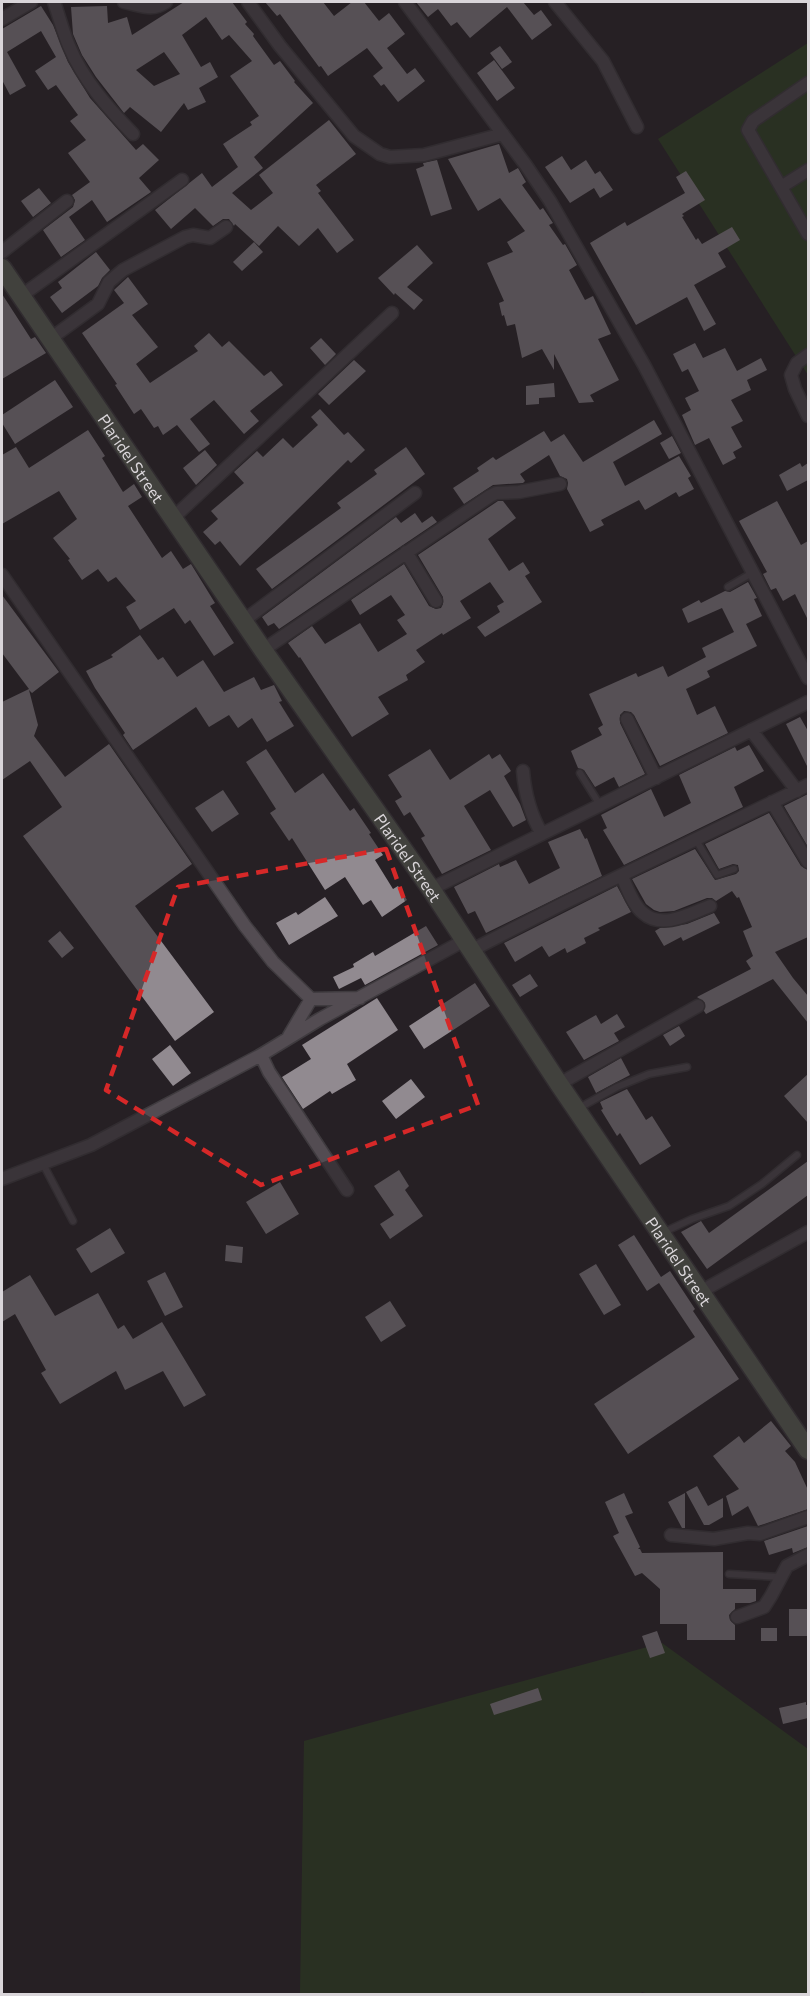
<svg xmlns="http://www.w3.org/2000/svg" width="810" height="1996" font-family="Commissioner,sans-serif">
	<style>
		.green { fill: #2e4420 }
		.building { fill: #918a90; fill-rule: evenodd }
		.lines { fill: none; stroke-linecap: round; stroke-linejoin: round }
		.lane-casing { stroke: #3f3b3f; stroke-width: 9 }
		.street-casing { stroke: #3f3b3f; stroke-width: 15 }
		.secondary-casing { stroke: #3f3b3f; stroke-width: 21 }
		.lane { stroke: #534c52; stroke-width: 6 }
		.street { stroke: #534c52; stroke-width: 12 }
		.secondary { stroke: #62695b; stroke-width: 18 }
		.marked { fill: none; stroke: #d62828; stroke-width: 4.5; stroke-dasharray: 12 8; stroke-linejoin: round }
		.labels { text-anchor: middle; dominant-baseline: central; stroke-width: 6; stroke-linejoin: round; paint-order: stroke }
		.street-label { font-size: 16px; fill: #d9d5d9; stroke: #0d0b0d }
	</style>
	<rect width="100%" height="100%" fill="#262025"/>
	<path class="green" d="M808,43V375L658,139Z
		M662,1643L808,1749V1994H648L642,1992L640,1994H300L304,1741Z"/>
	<path class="building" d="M184,2H232L247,22L245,24L254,34L253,36L274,65L280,61L295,81L294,82L313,103L254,157L263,168L232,193L251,210L273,193L259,175L329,120L356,154L316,185L321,191L318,193L354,240L337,253L318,228L299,246L278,226L259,246L235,224L234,226L229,219H223L213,226L195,208L171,229L155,210L202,173L212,187L238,167L223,144L252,125L250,122L259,116L230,76L252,61L229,35L222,40L206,17L182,35L201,67L210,62L218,77L199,88L206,102L188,110L184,103L161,132L130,107L124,113L96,77L82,55L73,34L71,7L107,6L108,23L127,17L132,35ZM164,52L180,74L154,86L136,70Z
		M265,2H323L334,16L352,2H364L379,21L389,13L405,34L387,48L407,74L415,68L425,81L398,102L384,84L381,86L373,76L383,68L367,48L328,76L321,66L319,67L280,14L277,16Z
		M416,2H523L534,15L541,10L552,25L532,40L507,7L470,38L457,22L451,26L438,9L428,17Z
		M41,6L53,25L68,62L90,98L136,150L143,144L159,160L139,178L151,192L107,222L92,200L69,217L85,240L61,257L43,230L73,207L75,200L72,195L90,182L68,153L86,140L70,121L78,115L56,85L48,90L35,71L56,57L41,31L7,52L26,86L10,95L2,80V29Z
		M500,46L512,62L502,69L490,53Z
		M494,60L515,88L497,101L477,73Z
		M499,144L509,173L518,168L526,182L522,185L540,210L543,208L553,223L549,225L563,245L565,244L577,265L569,270L585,300L593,296L611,334L598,339L619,380L590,395L594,402L579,403L554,354V370L542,349L522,358L515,324L507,326L504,315L502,316L499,303L504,301L487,263L513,252L507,242L525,231L500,198L478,211L448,159Z
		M562,156L571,170L586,160L595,174L600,171L613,190L600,198L594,188L570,203L545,167Z
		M437,160L452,209L431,216L416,169L424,166L423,163Z
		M686,171L705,200L682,214L684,216L682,217L696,240L698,238L702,244L732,227L740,240L718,253L726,267L694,285L716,324L704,331L687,297L636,325L590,243L625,222L627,226L685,193L676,177Z
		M39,188L51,203L33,217L21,201Z
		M254,242L263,252L242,271L233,262Z
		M417,245L433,263L407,287L423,300L414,310L395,293L394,295L378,278Z
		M96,252L110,270L102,278L98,286L62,313L50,297L62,288L58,282Z
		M128,277L148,304L132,315L158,347L136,364L150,383L198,351L194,346L209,333L222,347L229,341L264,376L271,371L283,385L250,411L259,421L244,434L214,400L190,419L210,444L199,452L177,425L163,435L158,426L154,428L141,409L134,414L115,385L117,384L82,333L124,303L114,290Z
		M2,294L31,339L35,337L46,353L2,379Z
		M321,338L336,354L325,365L310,348Z
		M695,343L703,358L725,348L737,371L761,358L767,370L747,380L751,390L731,400L743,421L731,427L742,447L733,452L736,458L723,465L709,438L695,445L682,415L691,410L685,398L699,391L688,369L682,372L673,354Z
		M354,360L366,371L329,405L318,394Z
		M55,380L73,407L15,444L2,423V415Z
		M554,383L555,397L539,398V404L526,405V386Z
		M320,409L344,435L348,432L365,450L351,463L348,460L240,566L220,541L215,545L203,532L218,519L211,511L244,483L234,472L257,451L263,457L283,438L293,448L318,425L311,417Z
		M654,420L662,434L613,462L625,486L679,456L691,476L688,478L694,489L679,497L676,492L645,510L639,500L601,520L604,525L590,532L567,489L568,483L567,479L560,476L549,455L520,474L525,481L523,483L493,485L464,504L453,488L479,471L477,468L493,457L496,460L544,431L551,442L564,434L583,462Z
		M88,430L105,456L102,458L123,492L134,484L142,497L128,506L162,558L171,551L183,569L191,564L215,603L210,606L234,643L214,656L190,620L185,624L174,608L140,630L126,607L136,601L116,577L108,582L98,569L82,580L68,560L70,559L53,538L77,519L59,491L2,524V455L16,447L29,468Z
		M672,436L681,453L669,459L660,443Z
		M406,447L425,474L272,589L256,569L341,508L337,503L377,474L374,470Z
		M205,450L217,465L196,485L183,468Z
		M800,463L802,467L808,463V480L787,491L779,475Z
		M498,501H503L516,518L488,539L509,571L523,562L530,573L525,576L542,602L485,637L477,627L500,612L497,606L504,602L490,582L460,601L471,618L443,635L442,633L416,650L425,662L406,675L408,680L378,697L389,714L352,737L300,657L299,658L288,643L312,626L325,644L360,623L378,652L407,634L397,620L405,615L391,595L360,615L351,600L404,564L429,606L436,609L441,608L443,604V597L418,555Z
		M777,501L801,545L808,541V620L795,594L783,601L776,588L771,590L763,574L767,572L739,521Z
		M415,513L422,523L432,516L437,522L279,629L274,623L268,626L262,617L396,517L401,523Z
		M748,582L757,598L754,599L762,616L746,624L757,646L707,671L710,677L686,689L697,715L715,706L728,733L660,766L634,715L631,712L624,711L620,715V723L645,774L619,787L614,777L595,787L584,770L578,768L571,751L602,735L598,728L603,725L589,694L636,673L638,677L663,666L668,677L706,657L702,648L734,632L722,608L688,623L682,609L699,600L701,603L725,591L730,592Z
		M2,595L59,672L32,693L29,690L38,725L34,736L65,777L109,744L192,864L135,906L214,1012L175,1041L23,836L62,807L30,761L2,780V702L29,689L2,653Z
		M140,635L158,660L163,657L177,677L203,660L224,692L254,677L261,690L274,685L282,701L279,702L294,726L267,742L252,718L238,728L229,715L209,727L196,707L133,750L123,735L125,733L95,688L86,671L113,657L111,655Z
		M800,717L808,731V768L786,724Z
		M749,745L764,771L734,787L743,807L624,865L603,830L607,828L601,815L651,789L664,817L691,803L679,775L735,747L737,751Z
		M266,749L295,793L323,773L350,811L354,808L371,833L369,834L383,855L375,860L393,889L398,886L407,900L382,917L371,900L363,905L345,877L325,890L292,838L289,841L270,813L276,809L246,762Z
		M430,749L450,780L489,754L492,759L500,754L511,771L504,776L520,804L526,820L513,827L490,790L464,806L491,850L442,874L421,838L425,836L410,812L404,816L395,801L402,797L388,775Z
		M223,790L239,814L212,832L195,808Z
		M808,794V847L784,806Z
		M769,813L801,866L808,870V937L775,952L793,978L808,996V1023L773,979L706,1014L704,1011L705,1003L697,997L751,969L746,961L753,956L743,931L752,927L739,897L737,898L732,891L716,901L712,898H707L674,911L660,912L654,910L646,904L632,879L695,849L715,880L736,874L739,871L738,865L733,864L719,869L705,844Z
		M580,829L585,839L587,838L602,876L486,933L475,911L468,914L454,887L499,864L500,867L516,860L529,884L560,868L548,842Z
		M617,886L631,912L598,928L600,930L584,938L586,943L567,953L565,948L549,957L542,946L515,962L504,943Z
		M325,897L338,916L289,945L276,923L296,912L298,915Z
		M714,913L720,923L683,941L681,937L664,946L655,931L660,928L687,924Z
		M426,926L438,945L365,985L361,978L339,989L333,977L354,967L353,964L373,952L375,956Z
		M60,931L74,948L62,958L48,941Z
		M530,974L538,986L520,997L512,985Z
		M475,983L490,1006L424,1049L409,1026Z
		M377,998L398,1030L347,1064L356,1080L332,1094L330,1091L303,1109L282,1077L311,1059L302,1045Z
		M617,1014L625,1027L614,1033L619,1041L584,1060L566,1032L596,1015L601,1024Z
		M679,1026L685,1036L670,1046L663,1035Z
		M170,1045L191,1073L173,1086L152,1059Z
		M621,1058L630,1075L596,1093L588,1077Z
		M808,1074V1123L784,1096Z
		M411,1079L425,1097L396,1119L382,1101Z
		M627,1089L646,1120L652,1116L671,1146L640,1165L620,1133L617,1136L601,1110L603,1109L600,1102Z
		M808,1161V1195L707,1269L681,1232L701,1221L709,1233Z
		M399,1170L409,1186L405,1190L423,1216L390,1239L380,1224L394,1215L374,1186Z
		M280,1182L299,1214L266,1234L246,1202Z
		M110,1228L125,1253L91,1273L76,1249Z
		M634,1235L661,1277L670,1271L695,1309L693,1311L739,1379L628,1454L594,1404L695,1337L659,1283L647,1291L618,1245Z
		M226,1245L243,1247L242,1263L225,1261Z
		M596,1264L621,1305L604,1315L579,1274Z
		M165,1272L183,1307L165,1316L147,1281Z
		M30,1275L55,1316L98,1293L118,1329L124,1325L133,1339L162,1322L206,1395L184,1407L163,1371L125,1390L116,1371L60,1404L41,1373L46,1370L15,1314L2,1322V1292Z
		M390,1301L406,1326L381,1342L365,1317Z
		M771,1421L791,1446L785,1451L795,1462L808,1490V1509L758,1526L748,1506L732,1516L726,1496L739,1489L713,1456L739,1436L744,1443Z
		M697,1486L708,1506L723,1498V1517L709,1525H704L686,1492Z
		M624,1493L633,1513L625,1516L640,1547L638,1549H640L642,1553L723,1552V1589H756V1601L750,1603H735V1609L729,1615L730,1620L735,1625V1640H687V1624H660V1589L642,1573L635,1576L613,1536L619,1533L605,1502Z
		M685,1493V1528H682L668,1502Z
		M808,1526V1547L793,1553L792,1548L769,1555L764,1541Z
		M789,1609H808V1636H789Z
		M761,1628H777V1641H761Z
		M657,1631L665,1653L650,1658L642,1636Z
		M538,1688L542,1700L494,1715L490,1704Z
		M806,1702V1705H808V1718L783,1724L779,1708Z"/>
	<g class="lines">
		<g class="lane-casing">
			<path id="lane" d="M728,587L752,573
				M580,773L600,805
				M696,840L717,875L734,869
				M579,1108L617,1087L649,1074L687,1067
				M43,1164L73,1221
				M664,1232L692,1219L729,1206L762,1184L797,1155
				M729,1574L780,1577"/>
		</g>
		<g class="street-casing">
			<path id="street" d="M54,2C59,16 63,32 69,46C83,80 108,108 133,134
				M124,2C140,5 152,12 166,2
				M248,2L280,46L354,136L380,154L390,157L424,155L503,134
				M405,2L525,164L550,201L644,365L808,678
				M555,2L603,61L637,127
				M2,19L31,2
				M808,83L753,121L748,130L808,234
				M781,187L808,170
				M2,252L67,201
				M21,296L182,180
				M50,339L98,304L109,282L123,270L185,237L193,235L210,238L226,227
				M808,355L797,363L791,375L795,389L808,416
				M173,518L392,313
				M406,552L436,601
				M2,575L245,926L273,962L311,999L360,998
				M243,621L415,493
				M263,650L490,496L496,493L519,492L560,484
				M627,719L656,778
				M751,730L797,791
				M523,771C525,795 530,814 542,834
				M772,802L808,862
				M622,876C627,888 633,905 643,913C662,930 690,914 710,906
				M431,889L808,702
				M472,950L564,903L808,785
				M289,1036L311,999
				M261,1055L269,1072L347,1190
				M559,1084L698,1006
				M2,1179L91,1145L261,1055L320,1019L465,940
				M700,1292L808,1232
				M671,1535L714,1539L748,1533L760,1534L808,1517
				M737,1617L764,1607L771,1596L787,1566L808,1555"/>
		</g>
		<g class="secondary-casing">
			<g id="secondary">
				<path id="s1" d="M2,268L263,650L431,889L559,1084L808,1450"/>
			</g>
		</g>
		<use href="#lane" class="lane"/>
		<use href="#street" class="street"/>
		<use href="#secondary" class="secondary"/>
	</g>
	<path d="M0 0H810V1996H0ZM386,849L478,1105L261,1185L106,1090L178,887Z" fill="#262025" fill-opacity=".55" fill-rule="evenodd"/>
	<path class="marked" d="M386,849L478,1105L261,1185L106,1090L178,887Z"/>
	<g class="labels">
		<g class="street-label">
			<text stroke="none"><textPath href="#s1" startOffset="230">Plaridel Street</textPath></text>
			<text stroke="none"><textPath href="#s1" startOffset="716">Plaridel Street</textPath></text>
			<text stroke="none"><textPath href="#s1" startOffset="1202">Plaridel Street</textPath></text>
		</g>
	</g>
	<rect width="810" height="1996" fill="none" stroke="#d9d5d9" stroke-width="6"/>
</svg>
